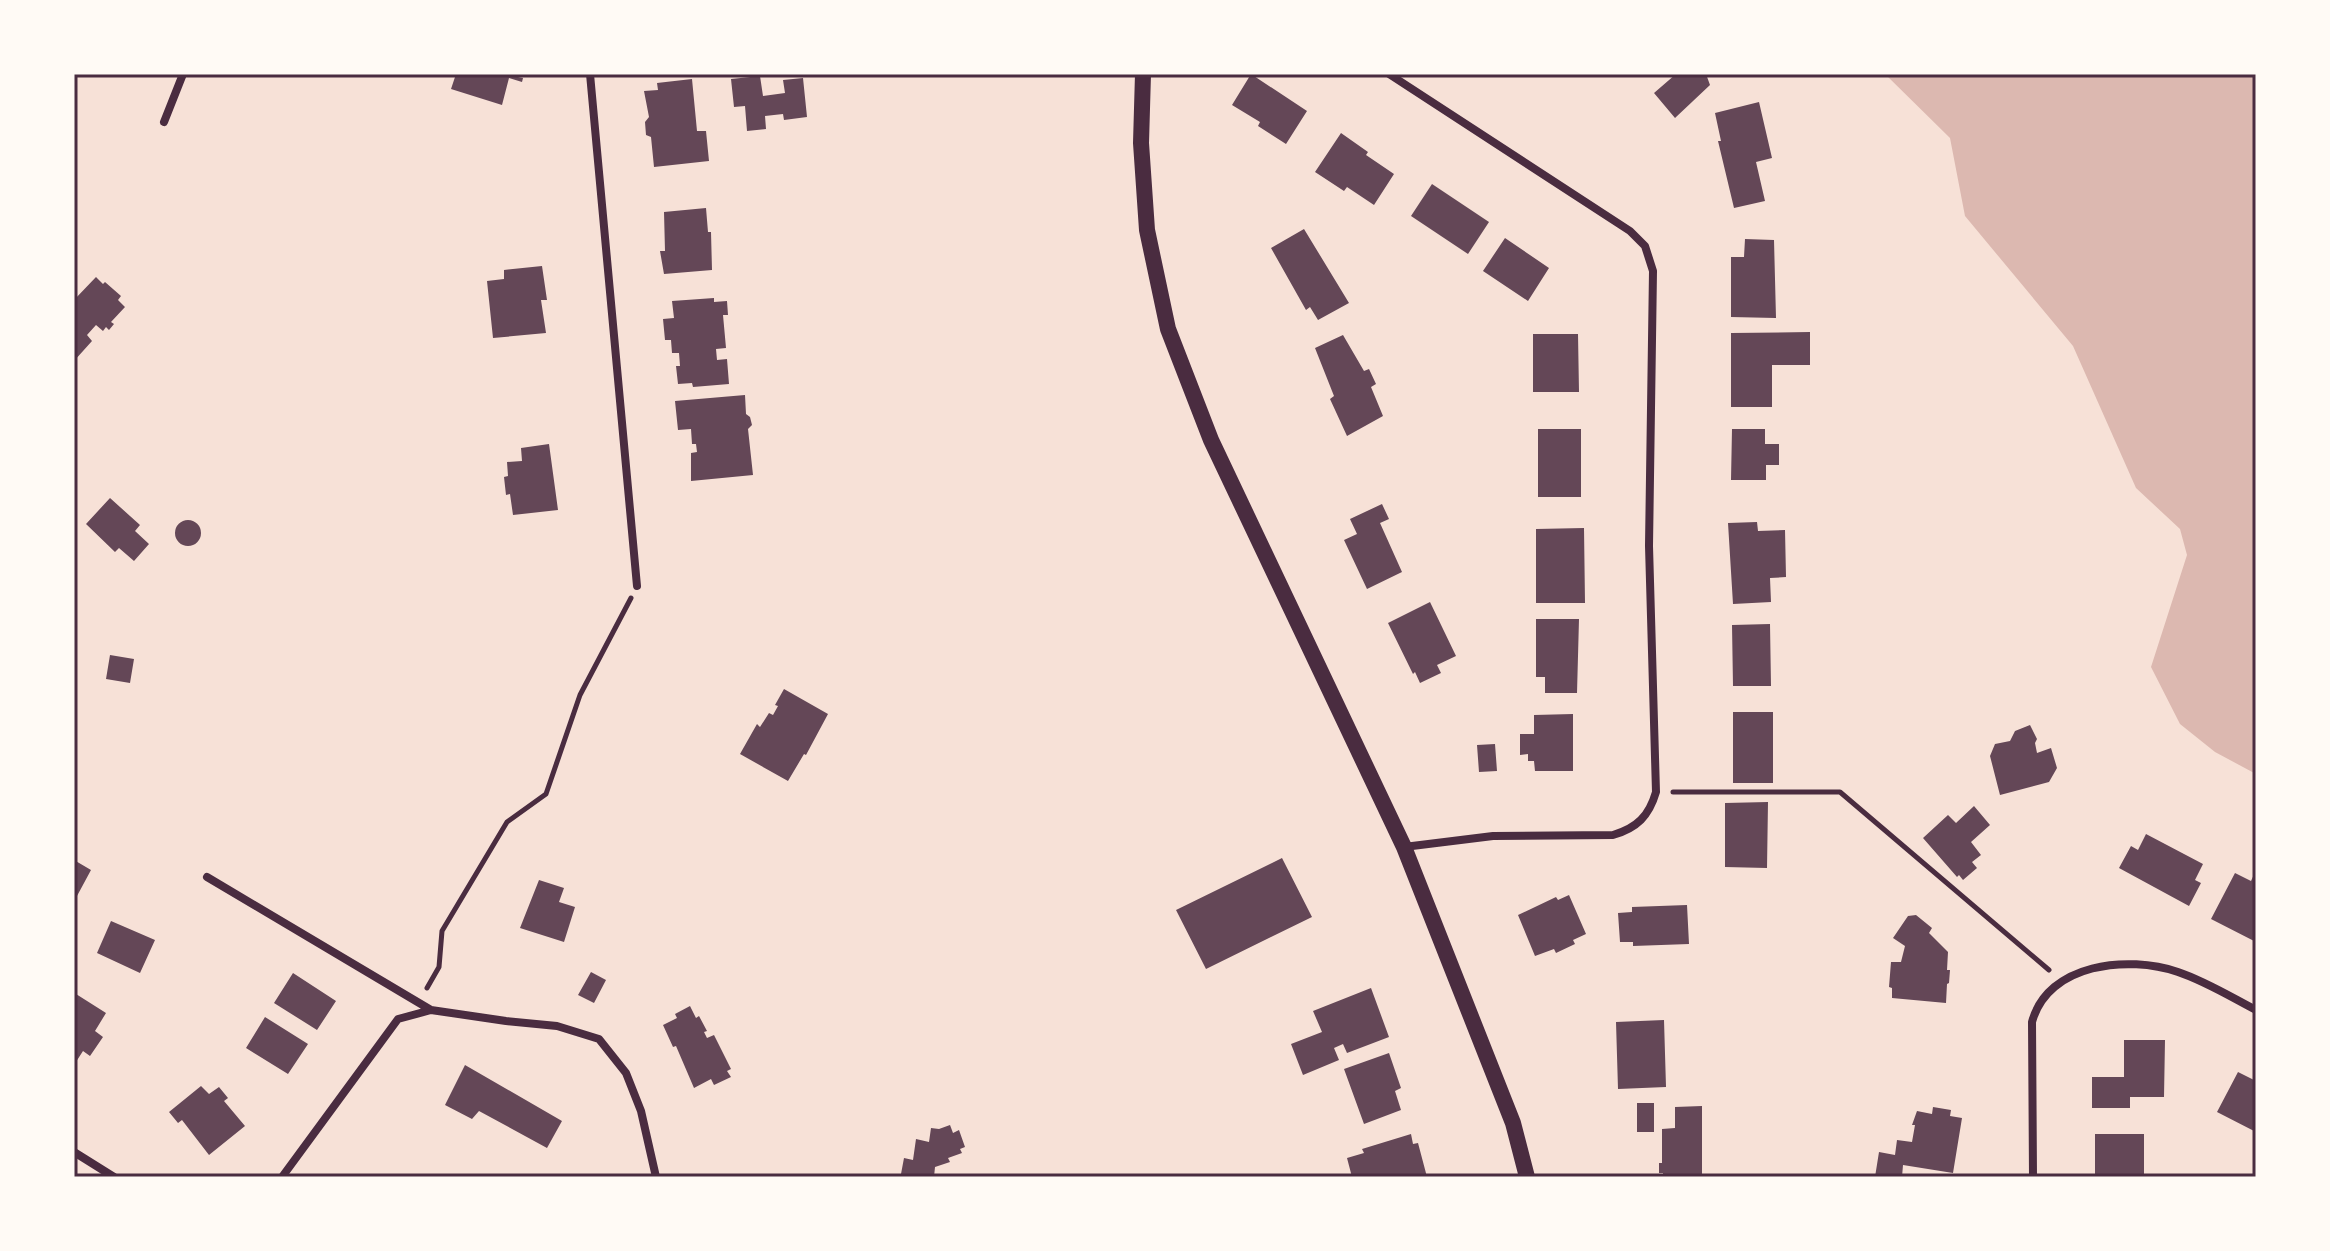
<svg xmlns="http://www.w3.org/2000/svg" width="2330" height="1251" font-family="Arial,sans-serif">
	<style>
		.water { fill: #dcb8b0 }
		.building { fill: #644757 }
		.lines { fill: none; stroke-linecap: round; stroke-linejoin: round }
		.path { stroke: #4a2c40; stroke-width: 5 }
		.minor { stroke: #4a2c40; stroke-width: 8 }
		.secondary { stroke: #4a2c40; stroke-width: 16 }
		.neatline { fill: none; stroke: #4a2c40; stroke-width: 3 }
	</style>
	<rect width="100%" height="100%" fill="#f7e1d7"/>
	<path class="water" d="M1885,74H2256V774L2215,752L2180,724L2151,667L2187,555L2180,529L2136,488L2073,346L1965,216L1950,138Z"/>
	<path class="building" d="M456,74H519L518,77L523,78L522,82L509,78L502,105L451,89Z
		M1251,74L1307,111L1286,144L1258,126L1260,122L1232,105Z
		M1676,74H1706L1710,85L1675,118L1654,93Z
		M760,76L763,96L785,93L783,80L803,78L807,117L784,120L783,114L765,116L766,129L747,131L745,106L734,107L731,79Z
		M692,79L697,131H706L709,161L654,167L651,137L646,135L645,122L649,117L644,91L658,90L657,83Z
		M1759,102L1772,158L1756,162L1765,201L1734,208L1718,141H1721L1715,113Z
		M1341,133L1368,152L1366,155L1394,174L1374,205L1347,187L1344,191L1315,172Z
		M1432,184L1489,222L1468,254L1411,216Z
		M706,208L708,232H711L712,270L664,274L660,251H665L664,212Z
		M1304,229L1349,303L1318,320L1310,307L1306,310L1271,248Z
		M1505,238L1549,268L1528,301L1483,271Z
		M1745,239L1774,240L1776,318L1731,317V257H1744Z
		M542,266L547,300H541L546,333L493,338L487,281L504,279V270Z
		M96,277L103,284L105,282L121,296L118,300L125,307L111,322L114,324L109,330L106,327L103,331L96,325L87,335L92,341L74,361V300Z
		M714,298V302L727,301L728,315H723L726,348L716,349L717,360L727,359L729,384L693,387L692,383L678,384L676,366H680L679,353H672L671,340H665L663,319L674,318L672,301Z
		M1810,332V365H1772V407H1731V333Z
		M1533,334H1578L1579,392H1533Z
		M1343,335L1364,371L1369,369L1376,384L1371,387L1383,416L1347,436L1330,399L1334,396L1315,348Z
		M745,395L746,414L750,417L752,425L748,429L753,475L691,481V453L697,452L696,444H692L691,429L678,430L675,401Z
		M1538,429H1581V497H1538Z
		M1732,429H1765V444H1779V465H1766V480H1731Z
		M549,444L558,510L513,515L510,494L506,495L504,477L508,476L507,462L522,461L521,448Z
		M110,498L140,525L135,531L149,544L134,561L119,548L115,552L86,524Z
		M1382,504L1389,519L1380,523L1402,572L1367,589L1344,540L1357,534L1350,519Z
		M175 533a13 13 0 1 1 26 0a13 13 0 1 1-26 0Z
		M1757,522L1758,531L1785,530L1786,577L1770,578L1771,602L1733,604L1728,523Z
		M1584,528L1585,603H1536V529Z
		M1430,602L1456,656L1437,665L1441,673L1420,683L1415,672L1413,674L1388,623Z
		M1536,619H1579L1577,693H1545V677H1536Z
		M1770,624L1771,686H1733L1732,625Z
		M110,655L134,659L130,683L106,679Z
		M784,689L828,714L806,755L804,754L788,781L740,754L757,724L760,727L769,713L773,715L778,706L775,705Z
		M1733,712H1773V783H1733Z
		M1573,714V771H1535L1534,761H1528V754L1520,755V734H1534V715Z
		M2030,725L2037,739L2035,743L2037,753L2051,748L2057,768L2049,782L2000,795L1990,756L1995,744L2010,741L2015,731Z
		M1495,744L1497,771L1479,772L1477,745Z
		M1768,802L1767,868L1725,867V803Z
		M1974,806L1990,825L1971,842L1981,855L1972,862L1977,868L1963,880L1959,875L1957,877L1923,838L1948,815L1956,823Z
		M2146,834L2203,864L2195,880L2201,883L2189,906L2119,868L2131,846L2138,850Z
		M1282,858L1312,917L1206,969L1176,910Z
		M74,860L91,870L77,896L74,895Z
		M2256,870V942L2211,919L2235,873L2251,881Z
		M539,880L564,888L559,902L575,907L564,942L520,928Z
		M1569,895L1586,934L1573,940L1575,944L1556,953L1554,949L1535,956L1518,915L1556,897L1558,900Z
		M1687,905L1689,944L1633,946V942H1620L1618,913L1632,912V907Z
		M1916,915L1932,928L1929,933L1948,952L1947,970H1950L1949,983L1947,984L1946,1003L1892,998V988L1889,987L1891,962H1901L1905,946L1893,938L1908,916Z
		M111,921L155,940L140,973L97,953Z
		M591,972L606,980L594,1003L578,995Z
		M293,973L336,1001L317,1030L274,1003Z
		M1371,988L1389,1037L1347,1053L1343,1044L1334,1048L1339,1060L1303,1075L1291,1044L1322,1032L1313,1011Z
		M76,994L106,1013L95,1031L103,1037L90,1056L83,1051L74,1065Z
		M690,1006L696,1018L699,1016L707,1031L704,1032L707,1038L714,1035L731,1069L727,1071L731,1077L714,1085L711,1079L694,1088L676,1046L673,1047L663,1025L677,1018L675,1014Z
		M265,1017L308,1044L288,1074L246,1048Z
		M1664,1020L1666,1087L1618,1089L1616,1022Z
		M2124,1040H2165L2164,1097H2130V1108H2092V1077H2124Z
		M1389,1053L1401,1088L1395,1091L1401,1110L1364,1124L1344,1069Z
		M465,1065L562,1121L547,1148L479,1111L472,1119L445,1105Z
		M2238,1072L2256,1081V1132L2217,1112Z
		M201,1086L209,1094L219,1087L228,1098L224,1101L245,1126L209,1155L182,1120L178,1123L169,1112Z
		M1637,1103H1654V1132H1637Z
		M1702,1106V1177H1663V1173H1659V1163H1662V1129L1675,1128V1107Z
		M1933,1107L1951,1110L1950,1116L1962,1118L1953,1173L1903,1165L1902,1177H1875L1879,1152L1895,1155L1897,1140L1912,1142L1915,1125H1912L1917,1111L1932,1114Z
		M950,1125L953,1133L959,1130L965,1147L960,1149L962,1153L948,1158L950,1162L935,1167L934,1177L901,1174L904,1158L913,1160L916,1139L929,1142L931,1128L939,1129Z
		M1411,1134L1413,1144L1418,1143L1427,1177H1352L1347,1158L1364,1153L1362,1149Z
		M2095,1134H2144V1177H2095Z"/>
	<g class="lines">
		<path class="path" d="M1673,792H1840L2049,970
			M427,988L439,967L442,931L507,822L546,794L580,695L631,598"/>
		<path class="minor" d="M590,74L637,586
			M1389,74L1630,231L1645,246L1653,271L1649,546L1656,792C1649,816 1637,828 1613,835L1493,836L1404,847
			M164,122L183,74
			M207,877L431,1010L506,1021L557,1026L599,1039L626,1073L641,1111L656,1177
			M74,1152L114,1177
			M282,1177L398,1019L431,1010
			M2033,1177L2032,1022C2048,963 2128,955 2178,972C2205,981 2231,997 2256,1010"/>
		<path class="secondary" d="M1143,74L1141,143L1147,230L1168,329L1211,440L1404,847L1513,1123L1527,1177"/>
	</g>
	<rect width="2330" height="1251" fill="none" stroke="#fffaf5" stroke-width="152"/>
	<rect x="76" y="76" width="2178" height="1099" class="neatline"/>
</svg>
